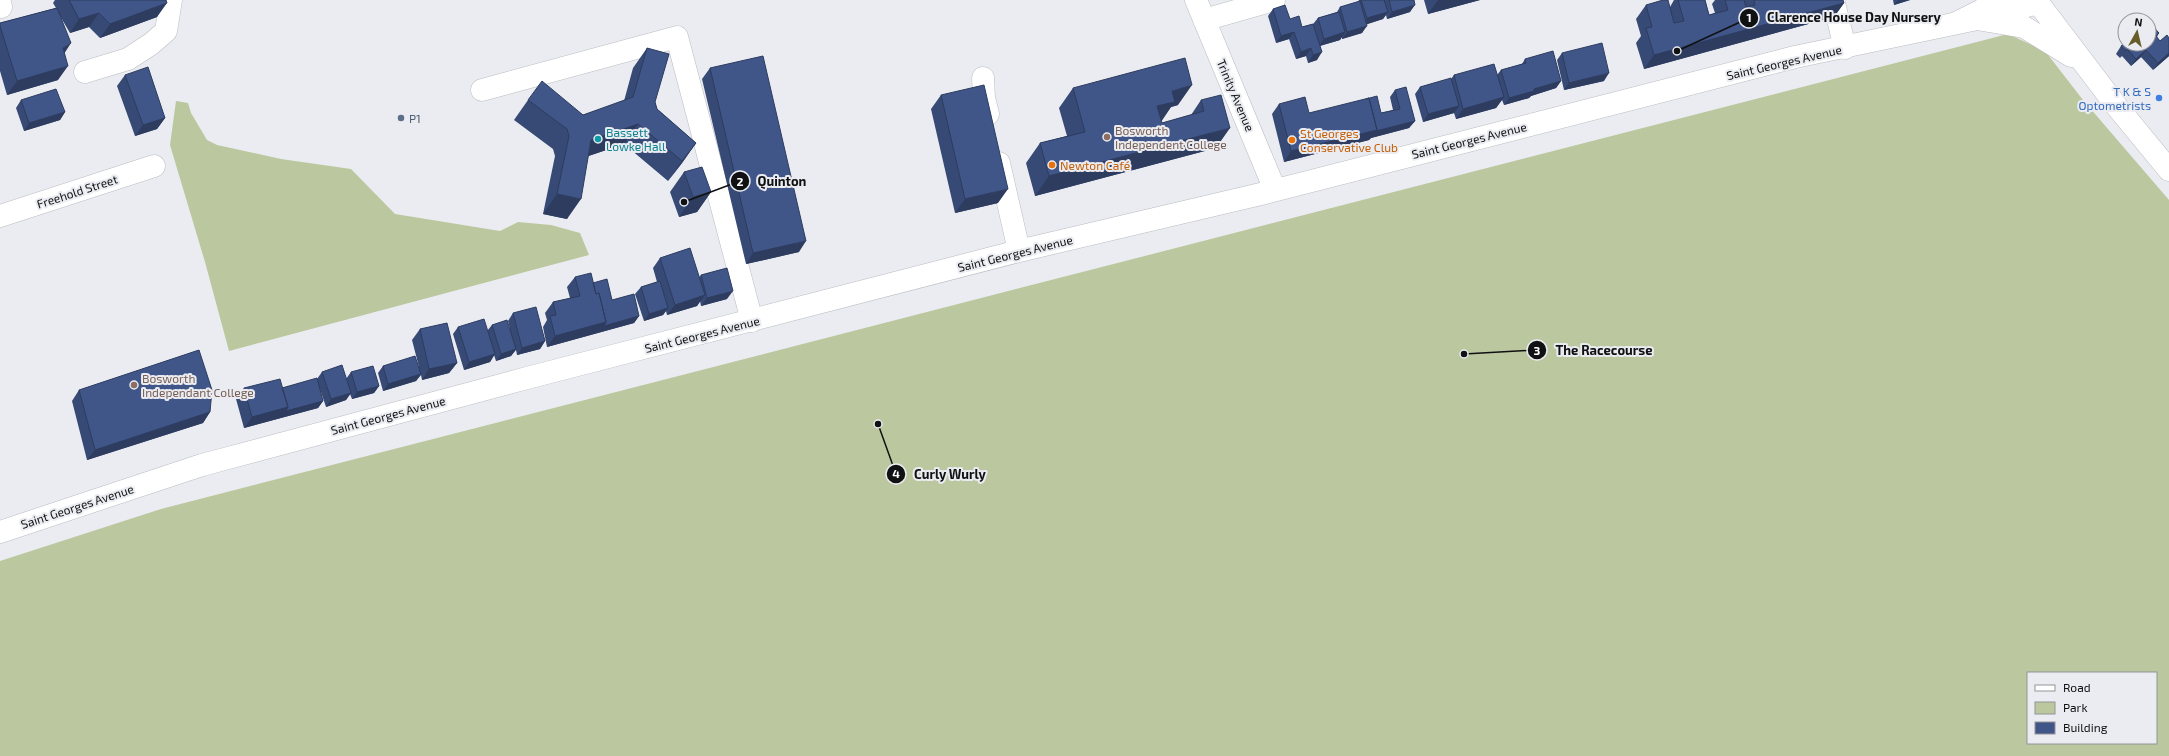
<svg xmlns="http://www.w3.org/2000/svg" width="2169" height="756" font-family="'Exo 2',sans-serif">
	<style>
		.green { fill: #bbc79e; fill-rule: evenodd }
		.lines { fill: none; stroke-linecap: round; stroke-linejoin: round }
		.minor-casing { stroke: #babcc1; stroke-width: 23 }
		.major-casing { stroke: #babcc1; stroke-width: 23 }
		.minor { stroke: #fff; stroke-width: 22 }
		.major { stroke: #fff; stroke-width: 22 }
		.wall { fill: #374a75 }
		.shaded-wall { fill: #2d3c5f }
		.building { fill: #405688; stroke: #2d3c5f }
		.shop-dot { fill: #3f7fe0; stroke: #eaecf1; stroke-width: 1.5 }
		.service-dot { fill: #5c6f8a; stroke: #eaecf1; stroke-width: 1.5 }
		.education-dot { fill: #8d6e63; stroke: #eaecf1; stroke-width: 1.5 }
		.culture-dot { fill: #0f9aa8; stroke: #eaecf1; stroke-width: 1.5 }
		.food-dot { fill: #e8710a; stroke: #eaecf1; stroke-width: 1.5 }
		.labels { text-anchor: middle; dominant-baseline: central; stroke-width: 4; stroke-linejoin: round; paint-order: stroke }
		.street-label { font-size: 12px; fill: #101112; stroke: #eaecf1 }
		.shop-label { font-size: 12px; fill: #366cbe; stroke: #eaecf1; text-anchor: end }
		.service-label { font-size: 12px; fill: #4e5e75; stroke: #eaecf1; text-anchor: start }
		.education-label { font-size: 12px; fill: #785e54; stroke: #eaecf1; text-anchor: start }
		.culture-label { font-size: 12px; fill: #0d838f; stroke: #eaecf1; text-anchor: start }
		.food-label { font-size: 12px; fill: #c56008; stroke: #eaecf1; text-anchor: start }
		.leader { fill: none; stroke: #101112; stroke-width: 1.5 }
		.callout-dot { fill: #101112; stroke: #eaecf1; stroke-width: 1.5 }
		.mark-label { font-size: 12px; text-anchor: middle; font-weight: bold; fill: #fff }
		.callout-label { font-size: 13px; text-anchor: middle; font-weight: bold; fill: #101112; stroke: #eaecf1; stroke-width: 4; stroke-linejoin: round; paint-order: stroke }
	</style>
	<rect width="100%" height="100%" fill="#eaecf1"/>
	<path class="green" d="M2008,34L2045,51L2083,100L2169,200V756H0V561L161,509ZM2028,673H2156V743H2028Z
		M176,101L188,103L191,113L207,140L217,145L281,159L351,169L395,214L500,231L518,222L551,225L580,233L589,255L229,351L205,262L170,145Z"/>
	<g class="lines">
		<g class="minor-casing">
			<path id="minor" d="M1196,0L1275,190
				M1832,0L1834,3L1845,48
				M0,3L1,7
				M1204,20L1274,0
				M85,72L128,59L151,44L166,31L171,0
				M983,78L984,98L988,114
				M482,90L677,37L752,321
				M999,163L1019,251
				M0,216L154,166
				M0,532L202,465L527,378L1019,251L1265,193L1795,57L1977,19L2038,3"/>
		</g>
		<g class="major-casing">
			<path id="major" d="M2036,0L2118,108L2169,170
				M1977,19L2024,27L2071,56
				M1958,22L1982,10L1994,0"/>
		</g>
		<use href="#minor" class="minor"/>
		<use href="#major" class="major"/>
	</g>
	<path class="wall" d="M55,0H166L157,17L100,38L89,27L70,33L60,16L64,54L58,80L7,95L0,71V23L56,8L53,3Z
		M1359,0H1414L1410,12L1387,19L1386,15L1383,19L1366,24L1362,33L1342,39V37L1340,40L1320,46L1317,60L1308,63L1306,56L1296,59L1289,39L1276,43L1268,16L1273,9L1302,27L1313,24L1318,18L1337,12L1340,7L1358,2Z
		M1424,0H1480L1428,14Z
		M1674,0H1705L1709,15L1715,13L1712,4L1715,0H1843L1844,3L1834,17L1644,69L1636,43L1641,36L1636,19L1646,5L1670,7Z
		M1893,0H1910L1894,5Z
		M2159,33L2157,37L2169,56L2153,70L2141,57L2131,66L2122,56L2120,58L2116,54L2121,46Z
		M647,48L655,102L657,109L696,143L682,163L668,181L624,144L588,156L567,219L543,214L555,156L553,149L514,120L528,100L583,115L624,101L633,68Z
		M1562,53L1604,81L1564,90L1557,60Z
		M1525,59L1561,81L1556,88L1531,96L1529,98L1504,105L1502,100L1496,108L1456,119L1454,113L1423,122L1415,94L1420,87L1451,79L1454,75H1497L1501,70L1522,64Z
		M710,68L799,252L746,264L702,79Z
		M125,75L165,118L157,129L135,136L117,86Z
		M1073,88L1178,105L1171,107L1161,121L1162,123L1191,115L1201,100L1216,148L1035,196L1026,163L1040,143L1067,136L1059,108Z
		M1395,90L1415,121L1409,128L1371,138L1369,140L1284,162L1272,114L1279,104L1309,113H1381L1393,110L1390,97Z
		M941,95L998,203L955,213L931,109Z
		M21,100L65,112L60,120L24,131L16,108Z
		M684,172L711,192L697,212L679,217L670,192Z
		M660,258L699,278L701,275L727,299L701,306L700,301L697,306L667,315L666,311L663,315L644,321L635,294L641,287L657,282L653,268Z
		M575,277L593,283L612,300L639,316L634,323L547,347L543,327L547,320L545,313L553,302L570,298L567,287Z
		M513,313L545,341L540,349L517,355L516,350L511,356L496,361L494,355L490,362L464,370L453,334L458,327L487,331L492,325L510,329L508,321Z
		M420,329L457,363L449,373L422,380L421,375L416,381L383,391L378,373L383,366L419,367L412,340Z
		M322,372L346,379L351,372L379,386L374,393L352,399L350,394L346,400L326,407L319,386L323,401L318,408L244,428L236,399L244,388H282L317,379Z
		M79,390L210,412L203,423L87,460L72,401Z"/>
	<path class="shaded-wall" d="M1438,0H1480L1428,14Z
		M1898,0H1910L1894,5Z
		M167,3L157,17L100,38L110,24Z
		M1844,3L1834,17L1644,69L1654,55Z
		M1415,5L1410,12L1387,19L1392,12Z
		M1388,12L1383,19L1362,26L1367,18Z
		M99,13L89,27L70,33L79,19Z
		M1367,26L1362,33L1342,39L1347,32Z
		M1294,32L1289,39L1276,43L1281,36Z
		M1345,32L1340,40L1319,46L1324,39Z
		M71,43L62,57L63,48Z
		M1311,48L1306,56L1296,59L1301,52Z
		M2146,50L2141,57L2131,66L2136,59Z
		M1322,52L1317,60L1308,63L1313,55Z
		M2169,53V56L2153,70L2158,63Z
		M68,66L58,80L7,95L17,81Z
		M1609,73L1604,81L1564,90L1569,83Z
		M1561,81L1556,88L1531,96L1529,98L1504,105L1509,98L1534,89Z
		M1192,85L1178,105L1171,107L1161,122L1157,106L1172,91Z
		M1504,97L1496,108L1456,119L1463,109Z
		M1459,106L1454,113L1423,122L1428,114Z
		M65,112L60,120L24,131L29,123Z
		M165,118L157,129L135,136L143,125Z
		M1415,121L1409,128L1371,138L1369,140L1284,162L1291,151L1377,130Z
		M638,124L624,144L577,160L591,140Z
		M1230,128L1216,148L1035,196L1049,176Z
		M696,143L682,163L668,181L682,161Z
		M1008,189L998,203L955,213L965,199Z
		M711,192L697,212L679,217L693,197Z
		M557,194L581,199L567,219L543,214Z
		M806,241L799,252L746,264L753,253Z
		M733,291L727,299L701,306L707,298Z
		M705,295L697,306L667,315L675,305Z
		M668,308L663,315L644,321L649,314Z
		M639,316L634,323L547,347L555,336L606,322Z
		M545,341L540,349L517,355L522,348Z
		M516,349L511,356L496,361L501,354Z
		M495,354L490,362L464,370L469,362Z
		M457,363L449,373L422,380L429,369Z
		M421,374L416,381L383,391L388,384Z
		M379,386L374,393L352,399L357,392Z
		M351,393L346,400L326,407L331,399Z
		M323,401L318,408L244,428L252,417L288,407Z
		M210,412L203,423L87,460L95,450Z"/>
	<path class="building" d="M69,0H166L167,3L110,24L99,13L79,19Z
		M1361,0H1384L1388,12L1367,18Z
		M1389,0H1414L1415,5L1392,12Z
		M1663,0H1668L1674,23L1684,21L1678,0H1705L1709,15L1728,10L1725,0H1744L1746,7L1755,5L1754,0H1843L1844,3L1654,55L1646,28L1652,27L1646,5Z
		M1360,1L1367,26L1347,32L1340,7Z
		M1285,5L1290,19L1299,16L1302,27L1313,24L1322,52L1313,55L1311,48L1301,52L1294,32L1281,36L1273,9Z
		M57,8L71,43L63,48L68,66L17,81L0,26V23Z
		M1339,12L1345,32L1324,39L1318,18Z
		M2149,22L2159,33L2156,36L2160,41L2167,35L2169,38V53L2158,63L2146,50L2136,59L2127,49L2125,51L2121,46L2125,43V44H2149Z
		M1602,43L1609,73L1569,83L1562,53Z
		M647,48L669,54L655,102L657,109L696,143L682,161L638,124L591,140L581,199L557,194L569,136L567,129L528,100L542,81L583,115L633,97Z
		M1553,51L1561,81L1534,89V91L1509,98L1501,70L1526,63L1525,59Z
		M763,56L806,241L753,253L710,68Z
		M1185,58L1192,85L1172,91L1175,102L1157,106L1162,123L1204,111L1201,100L1221,95L1230,128L1049,176L1040,143L1085,132L1073,88Z
		M1494,64L1504,97L1463,109L1454,75Z
		M148,67L165,118L143,125L125,75Z
		M1451,78L1459,106L1428,114L1420,87Z
		M984,85L1008,189L965,199L941,95Z
		M1406,87L1415,121L1376,131L1377,130L1369,98L1366,99L1377,96L1381,113L1400,109L1395,90Z
		M56,89L65,112L29,123L21,100Z
		M1305,97L1309,113L1369,98L1377,130L1291,151L1279,104Z
		M702,167L711,192L693,197L684,172Z
		M690,248L705,295L675,305L660,258Z
		M727,268L733,291L707,298L701,275Z
		M591,273L596,294L599,293L606,322L555,336L550,316L556,315L553,302L580,296L575,277Z
		M607,279L612,300L634,294L639,316L604,326L606,322L599,293L596,294L593,283Z
		M660,281L668,308L649,314L641,287Z
		M536,307L545,341L522,348L513,313Z
		M484,319L495,354L469,362L458,327Z
		M507,320L516,349L501,354L492,325Z
		M447,323L457,363L429,369L420,329Z
		M199,350L212,390L210,412L95,450L79,390Z
		M415,356L421,374L388,384L383,366Z
		M342,365L351,393L331,399L322,372Z
		M373,366L379,386L357,392L351,372Z
		M317,378L323,401L286,411L288,407L282,388Z
		M280,379L288,407L252,417L244,388Z"/>
	<circle class="shop-dot" cx="2159" cy="98" r="4"/>
	<circle class="service-dot" cx="401" cy="118" r="4"/>
	<g class="education-dot">
		<circle cx="1107" cy="137" r="4"/>
		<circle cx="134" cy="385" r="4"/>
	</g>
	<circle class="culture-dot" cx="598" cy="139" r="4"/>
	<g class="food-dot">
		<circle cx="1292" cy="140" r="4"/>
		<circle cx="1052" cy="165" r="4"/>
	</g>
	<g class="labels">
		<g class="street-label">
			<text transform="translate(1784 62) rotate(-13)">Saint Georges Avenue</text>
			<text transform="translate(1236 95) rotate(67)">Trinity Avenue</text>
			<text transform="translate(1469 140) rotate(-14)">Saint Georges Avenue</text>
			<text transform="translate(77 191) rotate(-18)">Freehold Street</text>
			<text transform="translate(1015 253) rotate(-14)">Saint Georges Avenue</text>
			<text transform="translate(702 334) rotate(-14)">Saint Georges Avenue</text>
			<text transform="translate(388 415) rotate(-15)">Saint Georges Avenue</text>
			<text transform="translate(77 506) rotate(-18)">Saint Georges Avenue</text>
		</g>
		<g class="shop-label">
			<text x="2151" y="91">T K &amp; S<tspan x="2151" dy="14">Optometrists</tspan></text>
		</g>
		<g class="service-label">
			<text x="409" y="118">P1</text>
		</g>
		<g class="education-label">
			<text x="1115" y="130">Bosworth<tspan x="1115" dy="14">Independent College</tspan></text>
			<text x="142" y="378">Bosworth<tspan x="142" dy="14">Independant College</tspan></text>
		</g>
		<g class="culture-label">
			<text x="606" y="132">Bassett<tspan x="606" dy="14">Lowke Hall</tspan></text>
		</g>
		<g class="food-label">
			<text x="1300" y="133">St Georges<tspan x="1300" dy="14">Conservative Club</tspan></text>
			<text x="1060" y="165">Newton Café</text>
		</g>
	</g>
	<path class="leader" d="M1677 51L1749 18M684 202L740 181M1464 354L1537 350M878 424L896 474"/>
	<g class="callout-dot">
		<circle cx="1677" cy="51" r="4"/>
		<circle cx="684" cy="202" r="4"/>
		<circle cx="1464" cy="354" r="4"/>
		<circle cx="878" cy="424" r="4"/>
		<circle cx="1749" cy="18" r="10"/>
		<circle cx="740" cy="181" r="10"/>
		<circle cx="1537" cy="350" r="10"/>
		<circle cx="896" cy="474" r="10"/>
	</g>
	<g class="mark-label">
		<text x="1749" y="22">1</text>
		<text x="740" y="186">2</text>
		<text x="1537" y="355">3</text>
		<text x="896" y="478">4</text>
	</g>
	<g class="callout-label">
		<text x="1854" y="22">Clarence House Day Nursery</text>
		<text x="782" y="186">Quinton</text>
		<text x="1604" y="355">The Racecourse</text>
		<text x="950" y="479">Curly Wurly</text>
	</g>
	<rect x="2027" y="672" width="130" height="72" fill="#eaecf1" stroke="#939498"/>
	<rect x="2035" y="685" width="20" height="6" fill="#ffffff" stroke="#939498"/>
	<text x="2063" y="692" font-size="12" fill="#101112">Road</text>
	<rect x="2035" y="702" width="20" height="12" fill="#bbc79e" stroke="#939498"/>
	<text x="2063" y="712" font-size="12" fill="#101112">Park</text>
	<rect x="2035" y="722" width="20" height="12" fill="#405688" stroke="#939498"/>
	<text x="2063" y="732" font-size="12" fill="#101112">Building</text>
	<g transform="translate(2137 32) rotate(8)"><circle r="19" fill="#eaecf1" stroke="#939498"/>
	<path d="M0-3L7 15L0 10L-7 15Z" fill="#685d2a"/>
	<text y="-6" font-size="11" font-weight="bold" text-anchor="middle" fill="#101112">N</text>
	</g>
</svg>
